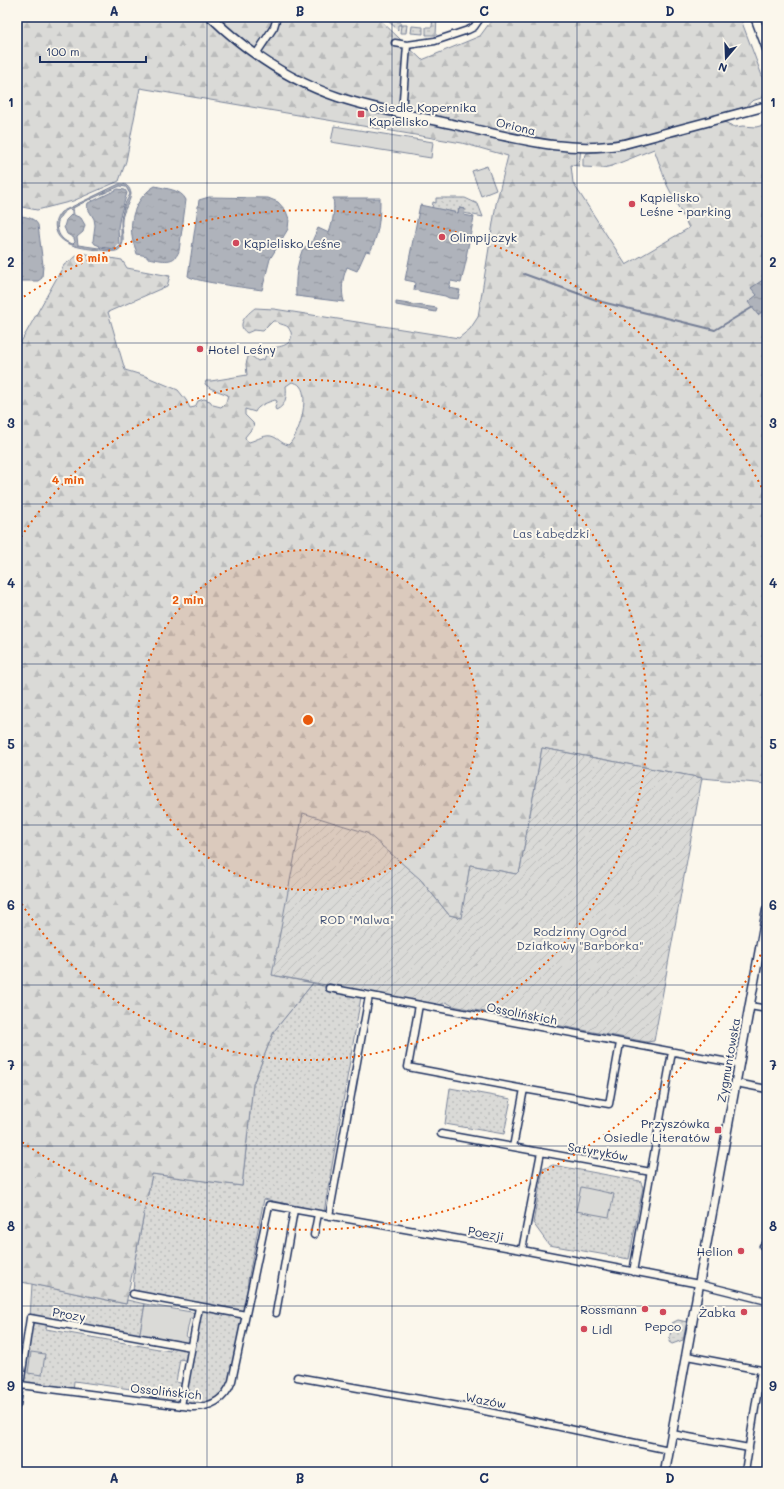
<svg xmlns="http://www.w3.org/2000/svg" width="784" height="1489" font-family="Mali,sans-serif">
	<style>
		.grass { fill: url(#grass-dots); stroke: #7a849a; fill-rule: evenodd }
		.forest { fill: url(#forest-firs); stroke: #7a849a; fill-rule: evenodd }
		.park { fill: #dadad7; stroke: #7a849a }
		.garden { fill: url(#garden-furrows); stroke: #7a849a }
		.water { fill: url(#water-ripples); stroke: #747e96; fill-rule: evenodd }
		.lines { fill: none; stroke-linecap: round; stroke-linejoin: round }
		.stream { stroke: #747e96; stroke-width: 2 }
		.minor-casing { stroke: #1b2f5e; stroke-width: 9 }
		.tertiary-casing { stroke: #1b2f5e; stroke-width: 11 }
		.minor { stroke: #fbf7ec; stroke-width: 6 }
		.tertiary { stroke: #fbf7ec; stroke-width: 8 }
		.grid { fill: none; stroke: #1b2f5e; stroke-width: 1; stroke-opacity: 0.55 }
		.ring { fill: none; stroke: #e8590c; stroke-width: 2; stroke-dasharray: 2 4 }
		.poi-dot { fill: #d1495b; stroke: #fbf7ec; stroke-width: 1.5 }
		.labels { text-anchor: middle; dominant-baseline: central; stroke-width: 4; stroke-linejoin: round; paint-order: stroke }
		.poi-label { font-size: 12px; fill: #1b2f5e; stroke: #fbf7ec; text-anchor: start }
		.street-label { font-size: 12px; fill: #1b2f5e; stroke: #fbf7ec }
		.park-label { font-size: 12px; fill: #415176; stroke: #fbf7ec }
		.centre { fill: #e8590c; stroke: #fbf7ec; stroke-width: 2 }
		.ring-label { font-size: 12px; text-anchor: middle; font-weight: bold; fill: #e8590c; stroke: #fbf7ec; stroke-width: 4; stroke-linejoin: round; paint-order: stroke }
		.neatline { fill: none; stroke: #1b2f5e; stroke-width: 1.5 }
		.grid-label { font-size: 13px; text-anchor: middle; font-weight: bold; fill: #1b2f5e }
	</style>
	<defs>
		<pattern id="grass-dots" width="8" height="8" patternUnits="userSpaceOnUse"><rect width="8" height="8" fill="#dadad7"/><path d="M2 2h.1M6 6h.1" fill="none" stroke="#babbbb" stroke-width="1.8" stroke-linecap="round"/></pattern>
		<pattern id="forest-firs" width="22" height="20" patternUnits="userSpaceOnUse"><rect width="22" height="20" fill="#dadad7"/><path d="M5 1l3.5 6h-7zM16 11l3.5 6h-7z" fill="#babbbb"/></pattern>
		<pattern id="garden-furrows" width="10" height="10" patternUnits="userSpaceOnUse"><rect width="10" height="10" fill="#dadad7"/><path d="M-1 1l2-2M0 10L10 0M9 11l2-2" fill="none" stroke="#babbbb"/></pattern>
		<pattern id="water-ripples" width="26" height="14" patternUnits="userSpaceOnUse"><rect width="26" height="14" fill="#afb3bb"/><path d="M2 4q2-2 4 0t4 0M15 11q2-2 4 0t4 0" fill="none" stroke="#8e929b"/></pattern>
	</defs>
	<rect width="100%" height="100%" fill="#fbf7ec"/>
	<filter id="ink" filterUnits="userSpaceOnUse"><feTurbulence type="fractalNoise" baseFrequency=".025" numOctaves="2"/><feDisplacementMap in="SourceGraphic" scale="8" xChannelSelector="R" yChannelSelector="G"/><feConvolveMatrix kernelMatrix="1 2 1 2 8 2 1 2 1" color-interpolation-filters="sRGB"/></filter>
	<g filter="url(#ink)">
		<path class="grass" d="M390,17H401L400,25H407L406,33H400L401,25H398V30L386,19Z
			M433,17H437L436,35H426V27H432Z
			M442,17H468L460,21L442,20Z
			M412,26L423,27V34L411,33Z
			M436,198H465L478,204L483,217L464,213L465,209L459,208L458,213L432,208L433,202L436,203Z
			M313,983L361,997L324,1212L264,1199L248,1280L246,1315L230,1386L208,1406L158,1402L159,1393L74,1381L73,1391L20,1385L30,1318L32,1284L126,1304L127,1300L145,1304L139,1338L47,1321L46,1329L170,1351L171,1343L191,1347L199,1306L133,1294L135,1259L152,1174L242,1186L253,1084L274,1031ZM180,1359L189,1361L184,1384L176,1382Z
			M450,1088L511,1099L504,1134L445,1124Z
			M553,1165L640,1181L643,1187L629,1259L549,1245L533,1223L543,1169Z
			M678,1320L687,1322L683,1340L672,1344L669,1342L672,1323Z"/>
		<path class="forest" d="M17,17H377L422,60L480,36L494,17H740L767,89V96L752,101L745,107L629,139L581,148L579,166L571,165L573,183L626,265L689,228L667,185L654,149L612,166L603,168L583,167V159L587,153L624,149L724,122L735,127L743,126L756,127L764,125L767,121V784L702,778L542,748L520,870L516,874L470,865L462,918L449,915L420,879L272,975L313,983L274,1031L253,1084L242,1186L152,1174L126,1304L17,1281V349L64,265L81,253L122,260L127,268L170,276L167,286L108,312L125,370L145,376L178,390L186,400L190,408L195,407L198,401L204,399L210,401L213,405L221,407L226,402L228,395L210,388L205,384L206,381H211L247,375L246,364L249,354L258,361L264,359L270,348C279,347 294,346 291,332C290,331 289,328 288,327C284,324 280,325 276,321H273L263,331L254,330L247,333C235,325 247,314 255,308L274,309L459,338L470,329L478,317L496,204L508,156L462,143L140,88L126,161L119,181L73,201L37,210L17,206ZM292,382C295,383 298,383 300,386C310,397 299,437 288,445C281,443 280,440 274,437C266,433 257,440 249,442L246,440L245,437L254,426L253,423L245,415V409L255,412C257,406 268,402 275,400L277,401L275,408L276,410C286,406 287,396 286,386Z"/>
		<path class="park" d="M334,126L433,142L431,158L331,142Z
			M487,166L496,190L481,196L472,171Z
			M581,1187L614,1194L609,1217L576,1211Z
			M145,1304L197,1313L196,1319L190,1318L186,1337L193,1338L191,1347L139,1338Z
			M31,1352L45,1354L42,1375L28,1373Z"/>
		<path class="garden" d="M542,748L702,778L654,1041L647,1042L453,1006L446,1002L440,1005L413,1001L272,975L303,813L367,833L420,879L449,915L461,918L470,865L516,874L520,870Z"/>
		<path class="water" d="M119,184C126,183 130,187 131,194C130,203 123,210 122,220C121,228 125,240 122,245C120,251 115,252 109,251C94,249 60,249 56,230C54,223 56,218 61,212ZM120,186L126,187L130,194L124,206L121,219V245L118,248L114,250L100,248L101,247L114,249L119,244L118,228L120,216L127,193L125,190L118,189L93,201L91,199ZM90,199L92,201L88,203L87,207L94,219L95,225L93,241L95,244L100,246L99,248L78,245L77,237L83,232L85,225L81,218L74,215L73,208ZM69,209L72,210V214L66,220L64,227L67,234L74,238L75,242L73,244C54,240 52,217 69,209Z
			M155,186C166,189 181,189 186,200L179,251C174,266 159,259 147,258V256L137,254C136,248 132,242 132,236C129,216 138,196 155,186Z
			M209,197L268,198L278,202L286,211L289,219L288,229L270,259L262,290C249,288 195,282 188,276L199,200Z
			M333,198H380C380,217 379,235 370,252L366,251L357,271L347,267C342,279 341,290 344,302L296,296C295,278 297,262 304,246L309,248L318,228L329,233C333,221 335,210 333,198Z
			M420,205L458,213L459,208L465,209L464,215L474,217L466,257H467L461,283L451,281L449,288L460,290L458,299L449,298L445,296L414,290L415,282L405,280Z
			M17,215C25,217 34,217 38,225L43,265L42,278L38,281H17Z
			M767,277V308L758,315L748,302L757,295L751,288Z
			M396,302L437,308L436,312L396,305Z"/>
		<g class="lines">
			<path class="stream" d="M524,274L602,302L715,330L753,307"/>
			<g class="minor-casing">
				<path id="minor" d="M395,43L407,45
					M256,54L274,27L277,17
					M402,113L407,45L435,41L468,30L474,27L481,17
					M329,988L739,1064
					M419,1005L408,1067L524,1089
					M750,1006L767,1009
					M736,1083L767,1089
					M441,1134L651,1172
					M513,1147L524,1089L609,1104L620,1043
					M329,1216L369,996
					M314,1235L318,1214
					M763,1246L767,1247
					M522,1250L541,1152
					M633,1272L672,1052
					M133,1294L246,1315
					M276,1313L294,1210
					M687,1356L761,1370L745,1472
					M297,1377L470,1408L669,1450
					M20,1385L191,1407C210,1408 225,1400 232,1381L269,1205L522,1250L699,1284L767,1301
					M17,1405L30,1318L191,1347
					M181,1406L199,1307
					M672,1434L749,1448"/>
			</g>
			<g class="tertiary-casing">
				<path id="tertiary" d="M211,17C247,52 291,81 338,97C379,111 423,117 465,127C518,139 569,154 624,144L767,106
					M755,17L767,49
					M665,1472L767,910"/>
			</g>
			<use href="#minor" class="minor"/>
			<use href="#tertiary" class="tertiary"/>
		</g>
	</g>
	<path class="grid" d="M207,17V1472M392,17V1472M577,17V1472M17,183H767M17,343H767M17,504H767M17,664H767M17,825H767M17,985H767M17,1146H767M17,1306H767"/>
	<circle cx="308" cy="720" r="170" fill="#e8590c" fill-opacity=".12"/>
	<g class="ring">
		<circle cx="308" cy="720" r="170"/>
		<path d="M18 542A340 340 0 1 1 18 898"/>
		<path d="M766 944A510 510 0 0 1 19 1140M19 300A510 510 0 0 1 766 496"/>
	</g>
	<g class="poi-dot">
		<rect x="357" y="110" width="8" height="8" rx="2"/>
		<circle cx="632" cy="204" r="4"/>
		<circle cx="442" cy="237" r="4"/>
		<circle cx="236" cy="243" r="4"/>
		<circle cx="200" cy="349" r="4"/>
		<rect x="714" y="1126" width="8" height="8" rx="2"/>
		<circle cx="741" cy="1251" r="4"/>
		<circle cx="645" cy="1309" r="4"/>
		<circle cx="663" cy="1312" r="4"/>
		<circle cx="744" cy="1312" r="4"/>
		<circle cx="584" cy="1329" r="4"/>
	</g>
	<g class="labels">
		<g class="poi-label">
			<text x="369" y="107">Osiedle Kopernika<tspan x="369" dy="14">Kąpielisko</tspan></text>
			<text x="640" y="197">Kąpielisko<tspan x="640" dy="14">Leśne - parking</tspan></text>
			<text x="450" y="237">Olimpijczyk</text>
			<text x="244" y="243">Kąpielisko Leśne</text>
			<text x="208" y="349">Hotel Leśny</text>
			<text x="710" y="1123" text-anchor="end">Przyszówka<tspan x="710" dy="14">Osiedle Literatów</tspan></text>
			<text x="733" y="1251" text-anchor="end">Helion</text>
			<text x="637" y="1309" text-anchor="end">Rossmann</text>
			<text x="736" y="1312" text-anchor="end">Żabka</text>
			<text x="663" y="1326" text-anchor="middle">Pepco</text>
			<text x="592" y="1329">Lidl</text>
		</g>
		<g class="street-label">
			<text transform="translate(516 126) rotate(13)">Oriona</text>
			<text transform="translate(522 1013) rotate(11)">Ossolińskich</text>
			<text transform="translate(728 1060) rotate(-80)">Zygmuntowska</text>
			<text transform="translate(598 1151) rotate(10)">Satyryków</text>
			<text transform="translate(486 1233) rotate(10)">Poezji</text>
			<text transform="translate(69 1314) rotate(10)">Prozy</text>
			<text transform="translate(166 1391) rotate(6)">Ossolińskich</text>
			<text transform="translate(486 1400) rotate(11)">Wazów</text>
		</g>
		<g class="park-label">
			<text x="551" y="533">Las Łabędzki</text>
			<text x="357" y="919">ROD "Malwa"</text>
			<text x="580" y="931">Rodzinny Ogród<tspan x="580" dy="14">Działkowy "Barbórka"</tspan></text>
		</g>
	</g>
	<circle cx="308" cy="720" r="6" class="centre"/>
	<g class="ring-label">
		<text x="92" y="262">6 min</text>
		<text x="68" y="484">4 min</text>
		<text x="188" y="604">2 min</text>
	</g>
	<rect width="784" height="1489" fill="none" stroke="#fbf7ec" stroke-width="44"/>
	<g transform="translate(726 58) rotate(199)" stroke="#fbf7ec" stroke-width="3" paint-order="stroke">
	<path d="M0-3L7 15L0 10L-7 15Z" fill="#1b2f5e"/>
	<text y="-6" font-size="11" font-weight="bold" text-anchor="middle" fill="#1b2f5e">N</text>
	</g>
	<path d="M40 56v6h106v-6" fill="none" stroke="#1b2f5e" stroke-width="2"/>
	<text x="46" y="56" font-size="12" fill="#1b2f5e" stroke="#fbf7ec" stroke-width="3" paint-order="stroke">100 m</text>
	<rect x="22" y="22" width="740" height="1445" class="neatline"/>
	<g class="grid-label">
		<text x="114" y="16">A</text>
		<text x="300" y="16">B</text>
		<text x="484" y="16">C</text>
		<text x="670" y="16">D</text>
		<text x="11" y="107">1</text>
		<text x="773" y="107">1</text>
		<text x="11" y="267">2</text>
		<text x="773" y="267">2</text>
		<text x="11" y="428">3</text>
		<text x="773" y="428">3</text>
		<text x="11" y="588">4</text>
		<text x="773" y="588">4</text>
		<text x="11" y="749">5</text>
		<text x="773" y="749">5</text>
		<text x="11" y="910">6</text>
		<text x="773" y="910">6</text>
		<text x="11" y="1070">7</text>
		<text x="773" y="1070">7</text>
		<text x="11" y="1231">8</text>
		<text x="773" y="1231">8</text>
		<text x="11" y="1391">9</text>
		<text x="773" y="1391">9</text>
		<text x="114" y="1483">A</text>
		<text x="300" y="1483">B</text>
		<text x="484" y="1483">C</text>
		<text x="670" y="1483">D</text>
	</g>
</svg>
